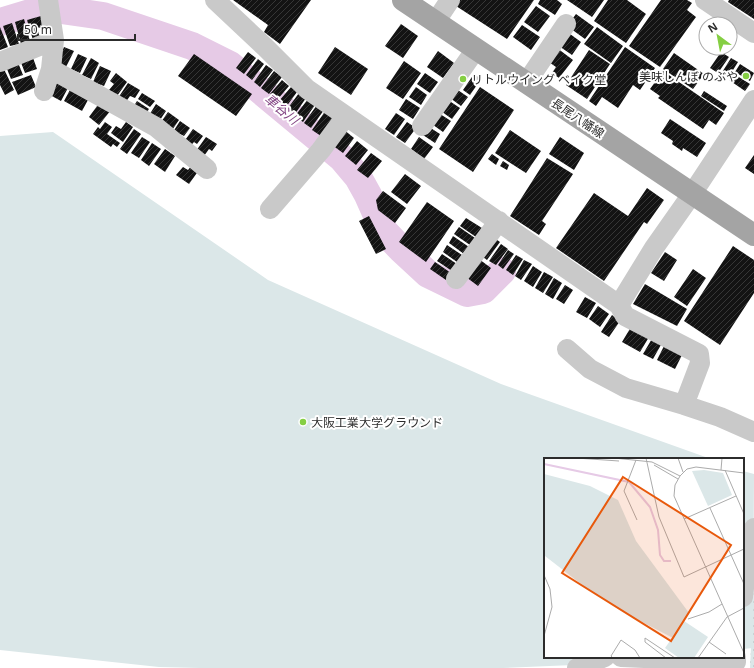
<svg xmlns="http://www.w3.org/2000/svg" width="754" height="668" font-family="'Noto Sans','Noto Sans JP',sans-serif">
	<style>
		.grass { fill: url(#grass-dots) }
		.pitch { fill: #dbe7e8 }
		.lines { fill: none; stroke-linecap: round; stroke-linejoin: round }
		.river { stroke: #e6cae6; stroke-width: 28 }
		.building { fill: url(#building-hatch) }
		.minor { stroke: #c9c9c9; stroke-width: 20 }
		.major { stroke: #a4a4a4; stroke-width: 22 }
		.poi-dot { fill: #85cf43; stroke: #fff; stroke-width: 1.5 }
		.labels { text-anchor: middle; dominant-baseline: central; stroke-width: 4; stroke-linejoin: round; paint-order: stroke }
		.poi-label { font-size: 12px; fill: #2c2c2c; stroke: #fff; text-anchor: start }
		.street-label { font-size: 12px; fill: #2c2c2c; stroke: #fff }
		.water-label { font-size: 13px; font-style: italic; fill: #834584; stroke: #fff }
		.inset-river { fill: none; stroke: #e6cae6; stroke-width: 2 }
		.inset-road { fill: none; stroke: #ababab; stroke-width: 1 }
		.view { fill: #e8590c; fill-opacity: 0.15; stroke: #e8590c; stroke-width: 2 }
		.inset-edge { fill: none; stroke: #2c2c2c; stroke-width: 2 }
	</style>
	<defs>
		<pattern id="grass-dots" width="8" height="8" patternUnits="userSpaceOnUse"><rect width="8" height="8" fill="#dbe7e8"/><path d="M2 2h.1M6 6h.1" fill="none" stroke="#bcc6c7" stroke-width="1.8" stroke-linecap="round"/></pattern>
		<pattern id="building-hatch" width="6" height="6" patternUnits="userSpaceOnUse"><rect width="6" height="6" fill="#131313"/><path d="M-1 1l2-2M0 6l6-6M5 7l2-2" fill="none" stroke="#363636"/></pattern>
	</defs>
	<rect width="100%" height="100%" fill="#fff"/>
	<path class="grass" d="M754,579V668H750Z"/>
	<path class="pitch" d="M53,132L268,280L501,384L711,459H545V657H664L597,664L503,668H200L159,667L0,650V136Z
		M743,471L754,474L753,648L743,649Z"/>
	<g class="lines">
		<path class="river" d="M0,22L47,8L103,16L192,46L230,65L342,158L358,177L368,195L384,231L401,249L428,274L467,293L483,290L502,271"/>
	</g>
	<path class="building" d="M233,0H311L280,44L264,32L268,25Z
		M460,0H534L507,39L456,6Z
		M540,0H557L562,4L555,15L538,4Z
		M567,0H604L592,17Z
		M608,0H627L646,14L626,43L594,21Z
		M661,0H687L692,3L687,10L696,17L660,67L629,46Z
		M729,0H754V19L728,2Z
		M536,6L550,16L538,32L524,22Z
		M576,14L594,27L585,39L567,26Z
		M41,16L43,27L37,28L40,38L33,40L27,20Z
		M24,19L30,41L21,44L15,22Z
		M713,19L721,24H710Z
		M12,23L19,44L10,46L3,26Z
		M401,24L418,36L403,58L385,46Z
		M522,25L540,37L531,50L513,37Z
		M0,27L8,47L0,50Z
		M597,27L623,46L611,63L584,44Z
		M566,31L581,42L572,55L556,44Z
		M553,45L573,60L559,78L552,73L556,67L543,58Z
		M64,47L74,51L66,67L57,63Z
		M335,47L368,69L351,95L318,73Z
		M625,47L655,68L640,90L633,85L618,108L602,97L596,106L589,101Z
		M589,50L610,64L587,99L566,85Z
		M438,51L454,63L443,78L427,67Z
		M248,52L256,58L244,74L236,68Z
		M721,52L729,57L718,73L710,68Z
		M674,53L704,74L693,89L663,69Z
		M78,54L87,58L80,73L71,69Z
		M194,54L252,94L236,116L178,76Z
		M32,55L37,69L25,73L20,60Z
		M91,58L99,63L91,79L82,75Z
		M731,58L738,62L728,78L721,74Z
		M258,59L264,64L252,80L246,75Z
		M17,60L23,75L11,79L5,64Z
		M404,61L421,73L403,99L386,88Z
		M740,64L754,73L750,81L735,72Z
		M266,65L273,70L260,87L254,82Z
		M100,66L111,71L104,86L93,82Z
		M3,67L14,90L5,95L0,85V68Z
		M274,71L282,77L269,94L261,88Z
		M663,71L724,113L716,125L709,120L703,129L658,98L660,96L650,89Z
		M116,73L127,82L117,96L109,90L114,84L110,81Z
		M425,73L438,82L430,93L417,84Z
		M474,74L481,79L470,95L463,90Z
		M734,74L750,84L745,91L729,80Z
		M31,75L36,87L18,95L12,82Z
		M282,80L289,86L277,100L270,94Z
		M58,81L69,86L61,101L50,95Z
		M128,83L140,90L135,98L130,96L125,103L118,98Z
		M452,86L468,97L461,106L446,95Z
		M291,87L297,92L286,107L279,101Z
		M416,87L427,95L421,105L409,97Z
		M480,87L514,110L473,172L439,149Z
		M71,88L89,98L82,111L64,101Z
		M704,91L727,106L724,111L701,96Z
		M142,93L155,101L150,107L138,99Z
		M299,93L306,98L295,114L288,108Z
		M445,98L460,108L452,119L438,109Z
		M308,99L315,105L303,122L295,116Z
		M406,99L420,108L413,119L399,110Z
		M137,101L149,109L144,117L132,109Z
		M100,102L111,110L99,125L89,117Z
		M156,104L166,111L160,120L148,117Z
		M317,105L324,110L311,128L304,123Z
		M326,110L335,117L321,136L312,130Z
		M168,112L179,120L170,133L161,122Z
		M437,112L451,121L443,132L429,122Z
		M396,113L405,119L394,135L385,129Z
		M670,119L706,143L697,157L683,148L682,151L672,144L673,141L661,133Z
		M180,121L190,128L184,136L180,134L177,139L171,135Z
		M105,122L112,127L107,134L120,143L117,147L113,144L111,147L93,134L98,127L100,129Z
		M126,122L133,127L123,142L111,133L116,126L121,129Z
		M407,122L416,128L405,143L396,137Z
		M426,125L440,134L435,143L420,133Z
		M134,129L141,134L127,154L120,149Z
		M193,129L203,136L197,144L194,142L189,148L183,143Z
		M343,129L354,138L343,153L332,145Z
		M510,130L541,151L526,173L495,153Z
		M142,137L150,142L139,158L131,153Z
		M206,137L217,144L212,151L209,149L204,156L196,151Z
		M419,137L433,147L424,159L411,149Z
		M560,137L584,153L574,170L549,154Z
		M357,141L368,150L356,165L345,156Z
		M152,143L161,149L149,166L141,160Z
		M165,149L175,156L165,172L154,164Z
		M371,153L382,161L368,178L357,170Z
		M492,154L499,159L496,165L488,159Z
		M754,155V174L745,168Z
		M547,158L573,174L542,221L546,224L539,235L510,216Z
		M503,161L509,165L507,170L500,166Z
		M192,165L199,170L189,184L176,175L183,167L188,170Z
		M405,174L421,186L407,204L391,192Z
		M647,188L664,200L647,224L644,222L604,281L556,248L594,193L628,216Z
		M383,191L406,208L395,223L378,210L376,200Z
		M427,202L454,221L426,262L399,242Z
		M369,216L386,249L376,254L359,221Z
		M466,218L482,228L476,237L460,226Z
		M459,227L475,238L470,245L454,234Z
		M453,236L469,247L464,254L449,243Z
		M493,237L500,242L487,260L480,255Z
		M501,244L508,249L496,265L489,261Z
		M447,245L462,255L457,262L443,252Z
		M733,246L754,260V293L720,345L684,321Z
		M508,250L514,254L503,269L498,265Z
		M665,252L677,260L664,281L651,273Z
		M442,254L457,264L452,271L437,261Z
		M516,255L523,259L513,275L506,270Z
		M479,259L491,268L478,286L466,277Z
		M524,260L532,264L521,280L515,276Z
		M435,262L451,273L446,280L430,269Z
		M533,266L542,272L533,287L524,281Z
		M693,269L706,278L687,306L674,297Z
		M544,272L553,277L543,293L535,288Z
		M554,278L562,283L553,299L545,294Z
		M645,284L687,309L677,326L633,304Z
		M565,285L573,290L564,304L556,299Z
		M585,297L596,303L587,318L576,312Z
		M598,306L609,314L600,327L589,319Z
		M612,315L620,321L609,337L601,332Z
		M631,327L649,337L640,352L622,342Z
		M653,337L662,343L653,359L643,354Z
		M665,344L683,353L675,369L657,360Z"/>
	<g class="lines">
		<path class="minor" d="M48,0L54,40L51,69L156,127L207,169
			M215,0L265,47L307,89L619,305L625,316L699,354L700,363L684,405
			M705,0L754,33
			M436,21L450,0
			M0,62L54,40
			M526,83L566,24
			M44,91L51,69
			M422,126L476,49
			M270,209L321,150L346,116
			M456,279L499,221
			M619,305L654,248L692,194L754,100
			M567,349L590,369L626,388L684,405L720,417L754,432
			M743,597L750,536L754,528
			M621,657L736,662V657
			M577,668L605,657"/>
		<path class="major" d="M403,0L754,235"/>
	</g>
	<g class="poi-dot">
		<circle cx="746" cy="76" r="4"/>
		<circle cx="463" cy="79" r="4"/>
		<circle cx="303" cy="422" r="4"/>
	</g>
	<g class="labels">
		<g class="poi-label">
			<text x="738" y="76" text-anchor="end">美味しんぼ のぶや</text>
			<text x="471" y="79">リトルウイング ベイク堂</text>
			<text x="311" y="422">大阪工業大学グラウンド</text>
		</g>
		<g class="street-label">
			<text transform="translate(578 118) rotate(34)">長尾八幡線</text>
		</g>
		<g class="water-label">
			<text transform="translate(282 109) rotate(40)">車谷川</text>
		</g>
	</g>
	<g transform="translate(544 458)">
		<rect width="200" height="200" fill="#fff"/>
		<path d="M160,12L179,15L188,37L164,48L148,13ZM140,163L164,179L150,200H135L121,190Z" fill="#dbe7e8"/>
		<path d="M0,16L46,28L74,42L92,83L145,155L129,180L79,154L41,129L1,98Z" fill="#dbe7e8"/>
		<path class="inset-river" d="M0,6L85,24L106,49L114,72L116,97L120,103H127"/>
		<path class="inset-road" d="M32,0L75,3M70,0L108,4L136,18L131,27L130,38L200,195M102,0L115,59L140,119L200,91M134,0L139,14M92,2L80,33L93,62M110,7L134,21M177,12L178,0M181,12L200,56M136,18L143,11L152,9L200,15M166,50L200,126M140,61L192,38M0,117L6,131L8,149L0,178M144,161L165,154L178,146M165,184L182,196M69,200L67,198L77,182L91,192L96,200M122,200L101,184V180L131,200M154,200L183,159L200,150"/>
		<path class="view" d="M79,19L187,87L127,183L18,115Z"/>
		<rect width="200" height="200" class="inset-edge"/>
	</g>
	<g transform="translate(718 36) rotate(328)"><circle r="19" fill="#ffffff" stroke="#ababab"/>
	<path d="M0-3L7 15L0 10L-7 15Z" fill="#85cf43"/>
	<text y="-6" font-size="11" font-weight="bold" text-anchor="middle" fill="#2c2c2c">N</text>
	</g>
	<path d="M18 34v6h117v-6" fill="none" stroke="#2c2c2c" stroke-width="2"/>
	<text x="24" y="34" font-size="12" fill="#2c2c2c" stroke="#ffffff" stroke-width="3" paint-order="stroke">50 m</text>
</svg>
